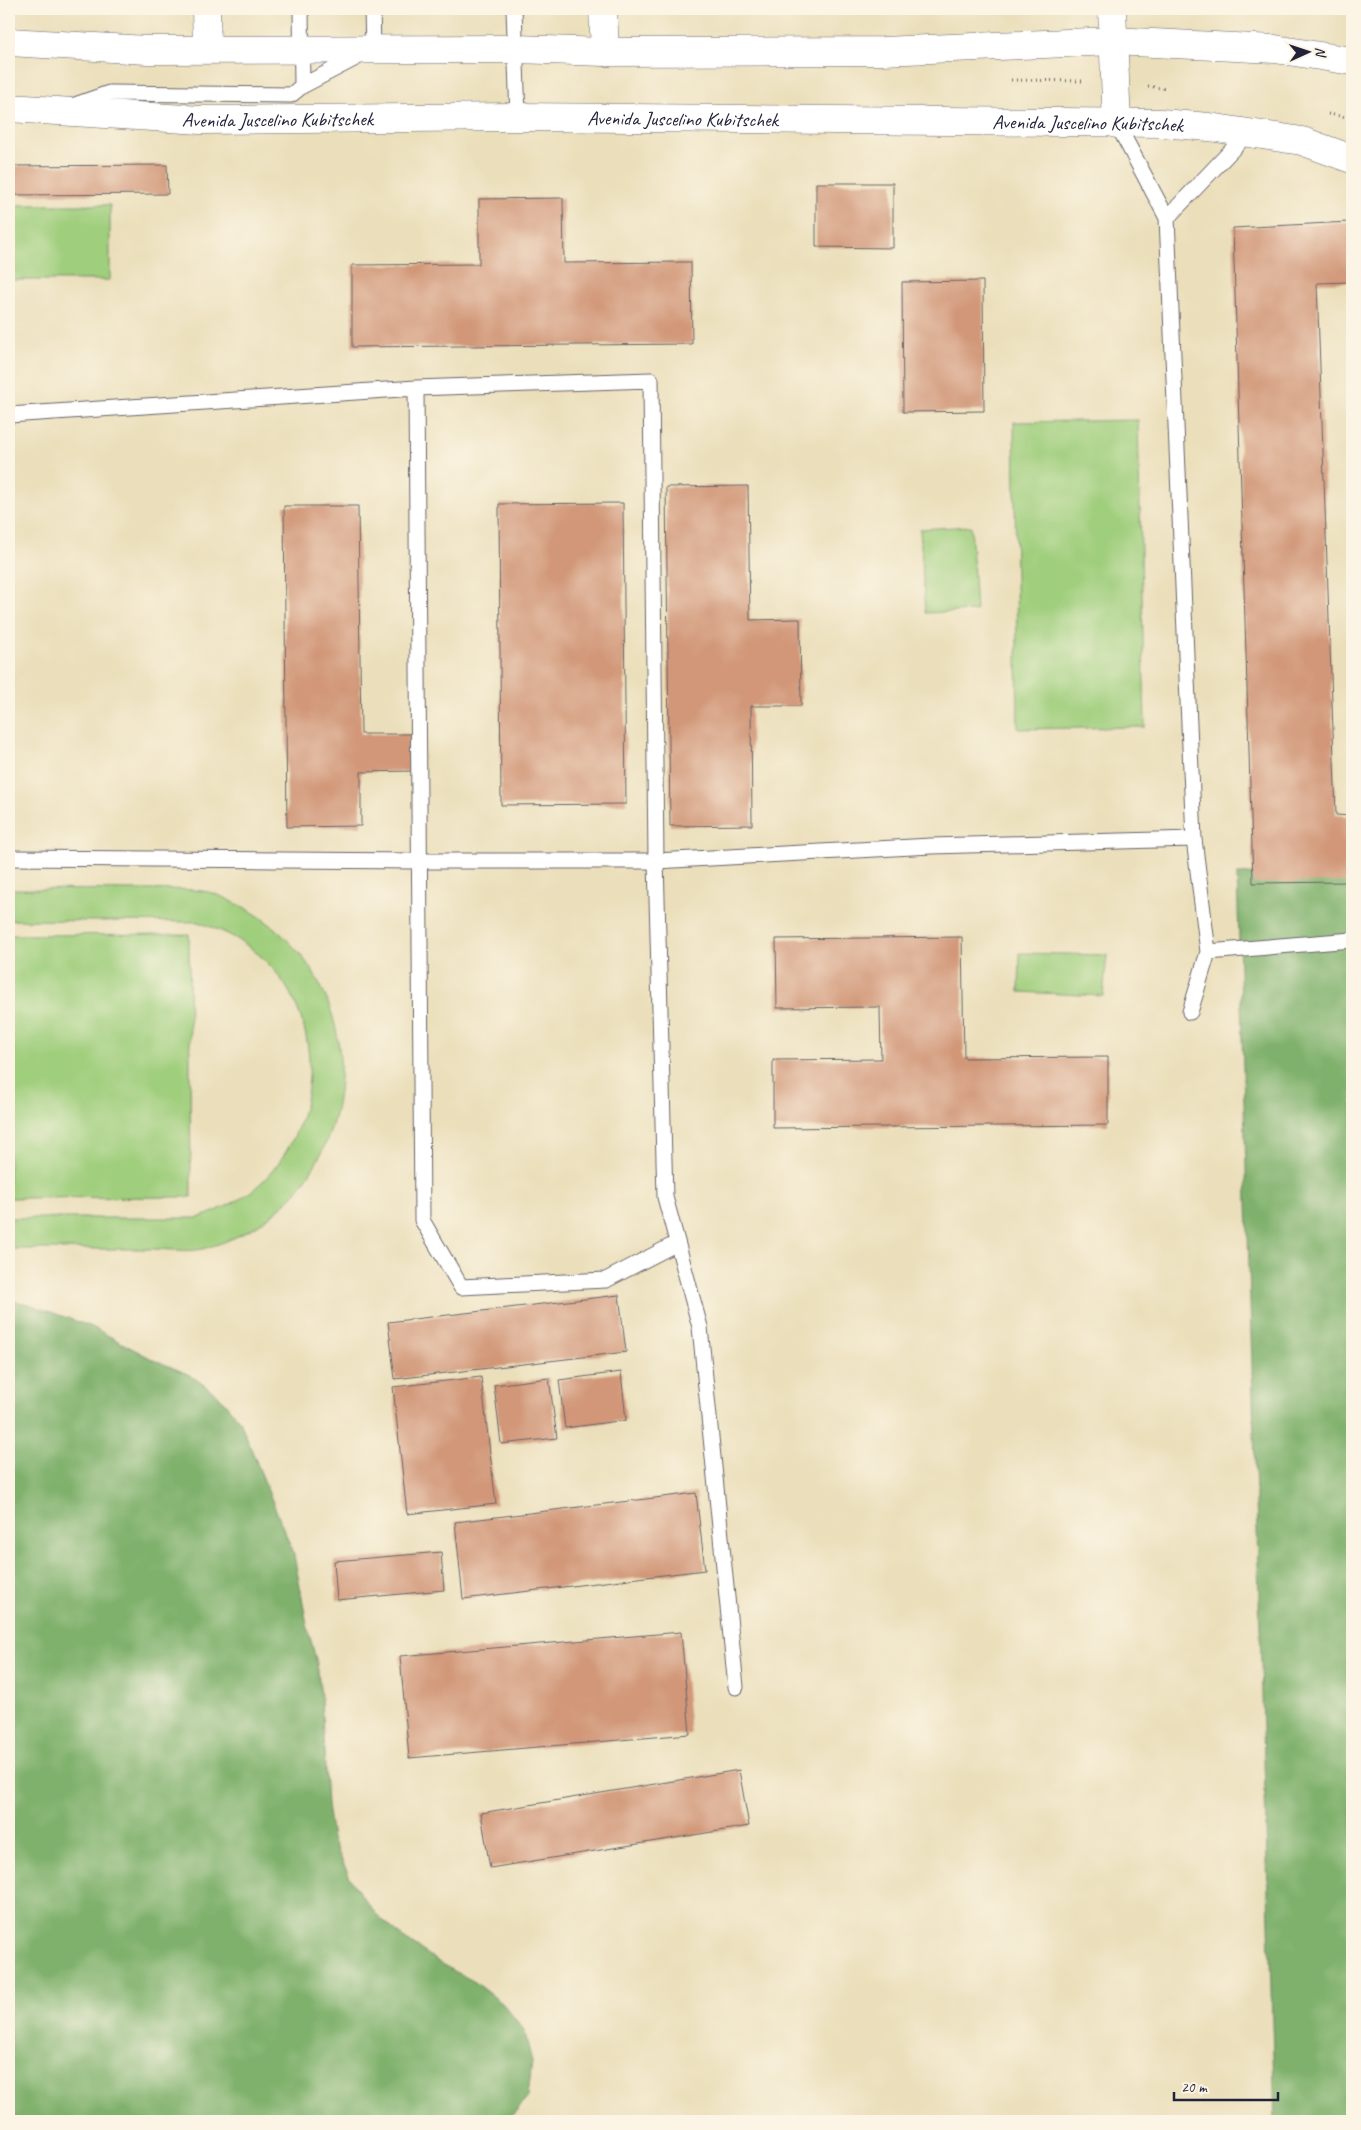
<svg xmlns="http://www.w3.org/2000/svg" width="1361" height="2130" font-family="Caveat,sans-serif">
	<style>
		.green { fill: #9fce7c; stroke: #60785c }
		.forest { fill: #7fb16c; stroke: #506a54 }
		.building { fill: #d19778 }
		.lines { fill: none; stroke-linecap: round; stroke-linejoin: round }
		.lane-casing { stroke: #686468; stroke-width: 17 }
		.street-casing { stroke: #686468; stroke-width: 29 }
		.primary-casing { stroke: #686468; stroke-width: 29 }
		.path { stroke: #686468; stroke-width: 3; stroke-dasharray: 1 4; stroke-linecap: butt }
		.lane { stroke: #fff; stroke-width: 15 }
		.street { stroke: #fff; stroke-width: 28 }
		.primary { stroke: #fff; stroke-width: 28 }
		.labels { text-anchor: middle; dominant-baseline: central; stroke-width: 4.5; stroke-linejoin: round; paint-order: stroke }
		.street-label { font-size: 20px; fill: #22223b; stroke: #fcf5e5 }
	</style>
	<rect width="100%" height="100%" fill="#fcf5e5"/>
	<filter id="ink" filterUnits="userSpaceOnUse"><feTurbulence type="fractalNoise" baseFrequency=".02" numOctaves="2"/><feDisplacementMap in="SourceGraphic" scale="10" xChannelSelector="R" yChannelSelector="G"/><feConvolveMatrix kernelMatrix="1 2 1 2 8 2 1 2 1" color-interpolation-filters="sRGB"/></filter>
	<filter id="wash" filterUnits="userSpaceOnUse"><feTurbulence type="fractalNoise" baseFrequency=".0096" numOctaves="4" result="noise"/><feDisplacementMap in="SourceGraphic" scale="20" xChannelSelector="R" yChannelSelector="G"/><feGaussianBlur stdDeviation="1.12" result="paint"/><feColorMatrix in="noise" values="0 0 0 0 0 0 0 0 0 0 0 0 0 0 0 0 0 1.4 0 .05"/><feComposite in="paint" operator="in"/></filter>
	<g filter="url(#wash)">
		<rect width="100%" height="100%" fill="#ebdfbb"/>
		<path class="green" d="M9,205H110V280H9Z
			M1138,420L1145,727L1018,729L1014,422Z
			M971,526L976,611L925,613L920,529Z
			M9,889C53,889 97,890 141,890C160,890 183,888 202,891C213,892 226,898 235,903C261,914 282,933 300,954C366,1035 349,1163 262,1222C245,1234 226,1242 206,1248C191,1253 170,1249 154,1249C106,1249 57,1249 9,1249V1218H198C223,1209 247,1198 266,1178C329,1111 324,998 245,944C231,934 214,928 198,922L9,920Z
			M189,934L191,1197L9,1198V935Z
			M1020,953L1107,955L1103,996L1019,992Z"/>
		<path class="forest" d="M1352,872V2121H1275L1237,874Z
			M9,1300L29,1304L92,1327L152,1359L190,1375L218,1395L240,1421L294,1555L308,1630L317,1663L321,1697L327,1805L332,1839L353,1884L376,1914L402,1937L445,1966L475,1982L503,2004L524,2030L532,2062L528,2096L508,2121H9Z"/>
		<g id="blocks">
			<path class="building" d="M167,165L168,194L9,195V166Z
				M816,183H893V248L816,247Z
				M563,198L564,263L691,262L692,344L352,347V265L479,264V199Z
				M1349,222L1352,282L1317,283L1336,815L1352,816V882L1253,883L1233,228Z
				M983,281L984,411L903,412L902,282Z
				M748,486L750,620L800,619L801,706H751L752,825L670,826L666,487Z
				M623,503L626,804L501,805L499,504Z
				M284,506H358L361,734H412V771L361,772V826L287,827Z
				M962,937L964,1058L1108,1057V1125L773,1128V1060L881,1059L880,1007L777,1008L776,939Z
				M619,1295L626,1352L395,1379L388,1322Z
				M621,1372L626,1420L565,1428L559,1380Z
				M481,1377L496,1504L407,1514L393,1387Z
				M549,1378L557,1438L501,1444L494,1385Z
				M696,1493L705,1570L463,1599L455,1522Z
				M441,1552L444,1590L337,1600L334,1561Z
				M681,1632L690,1734L409,1758L400,1656Z
				M739,1770L749,1826L490,1868L481,1813Z"/>
		</g>
	</g>
	<g filter="url(#ink)">
		<use href="#blocks" fill-opacity="0" stroke="#686468" stroke-width="1"/>
		<g class="lines">
			<g class="lane-casing">
				<path id="lane" d="M301,9L302,86
					M514,9L518,117
					M72,106L109,93L291,95L302,86L373,49L372,9
					M1117,124L1167,218L1194,839L1208,952L1190,1012
					M1167,218L1248,133
					M416,388L422,1220L461,1287L606,1280L677,1243
					M9,415L416,388L651,380L656,861L665,1197L700,1327L736,1687
					M9,858L419,861H656L931,846L1194,839
					M1208,952L1352,940"/>
			</g>
			<g class="street-casing">
				<path id="street" d="M206,9L207,49
					M603,9L605,52
					M1112,9L1117,124"/>
			</g>
			<g class="primary-casing">
				<g id="primary">
					<path d="M9,42L147,50L516,49L605,52L883,51L1113,41L1275,49L1352,61"/>
					<path id="s1" d="M9,108L201,120L518,117L1161,123L1209,127L1302,141L1352,159"/>
				</g>
			</g>
			<path class="path" d="M1011,80L1084,81
				M1148,86L1166,89
				M1328,114L1352,118"/>
			<use href="#lane" class="lane"/>
			<use href="#street" class="street"/>
			<use href="#primary" class="primary"/>
		</g>
	</g>
	<g class="labels">
		<g class="street-label">
			<text stroke="none"><textPath href="#s1" startOffset="269">Avenida Juscelino Kubitschek</textPath></text>
			<text stroke="none"><textPath href="#s1" startOffset="674">Avenida Juscelino Kubitschek</textPath></text>
			<text stroke="none"><textPath href="#s1" startOffset="1079">Avenida Juscelino Kubitschek</textPath></text>
		</g>
	</g>
	<rect width="1361" height="2130" fill="none" stroke="#fcf5e5" stroke-width="30"/>
	<g transform="translate(1308 52) rotate(87)" stroke="#fcf5e5" stroke-width="4" paint-order="stroke">
	<path d="M0-4L9 19L0 12L-9 19Z" fill="#22223b"/>
	<text y="-8" font-size="14" font-weight="bold" text-anchor="middle" fill="#22223b">N</text>
	</g>
	<path d="M1174 2092v8h104v-8" fill="none" stroke="#22223b" stroke-width="2.5"/>
	<text x="1181" y="2092" font-size="15" fill="#22223b" stroke="#fcf5e5" stroke-width="4" paint-order="stroke">20 m</text>
</svg>
